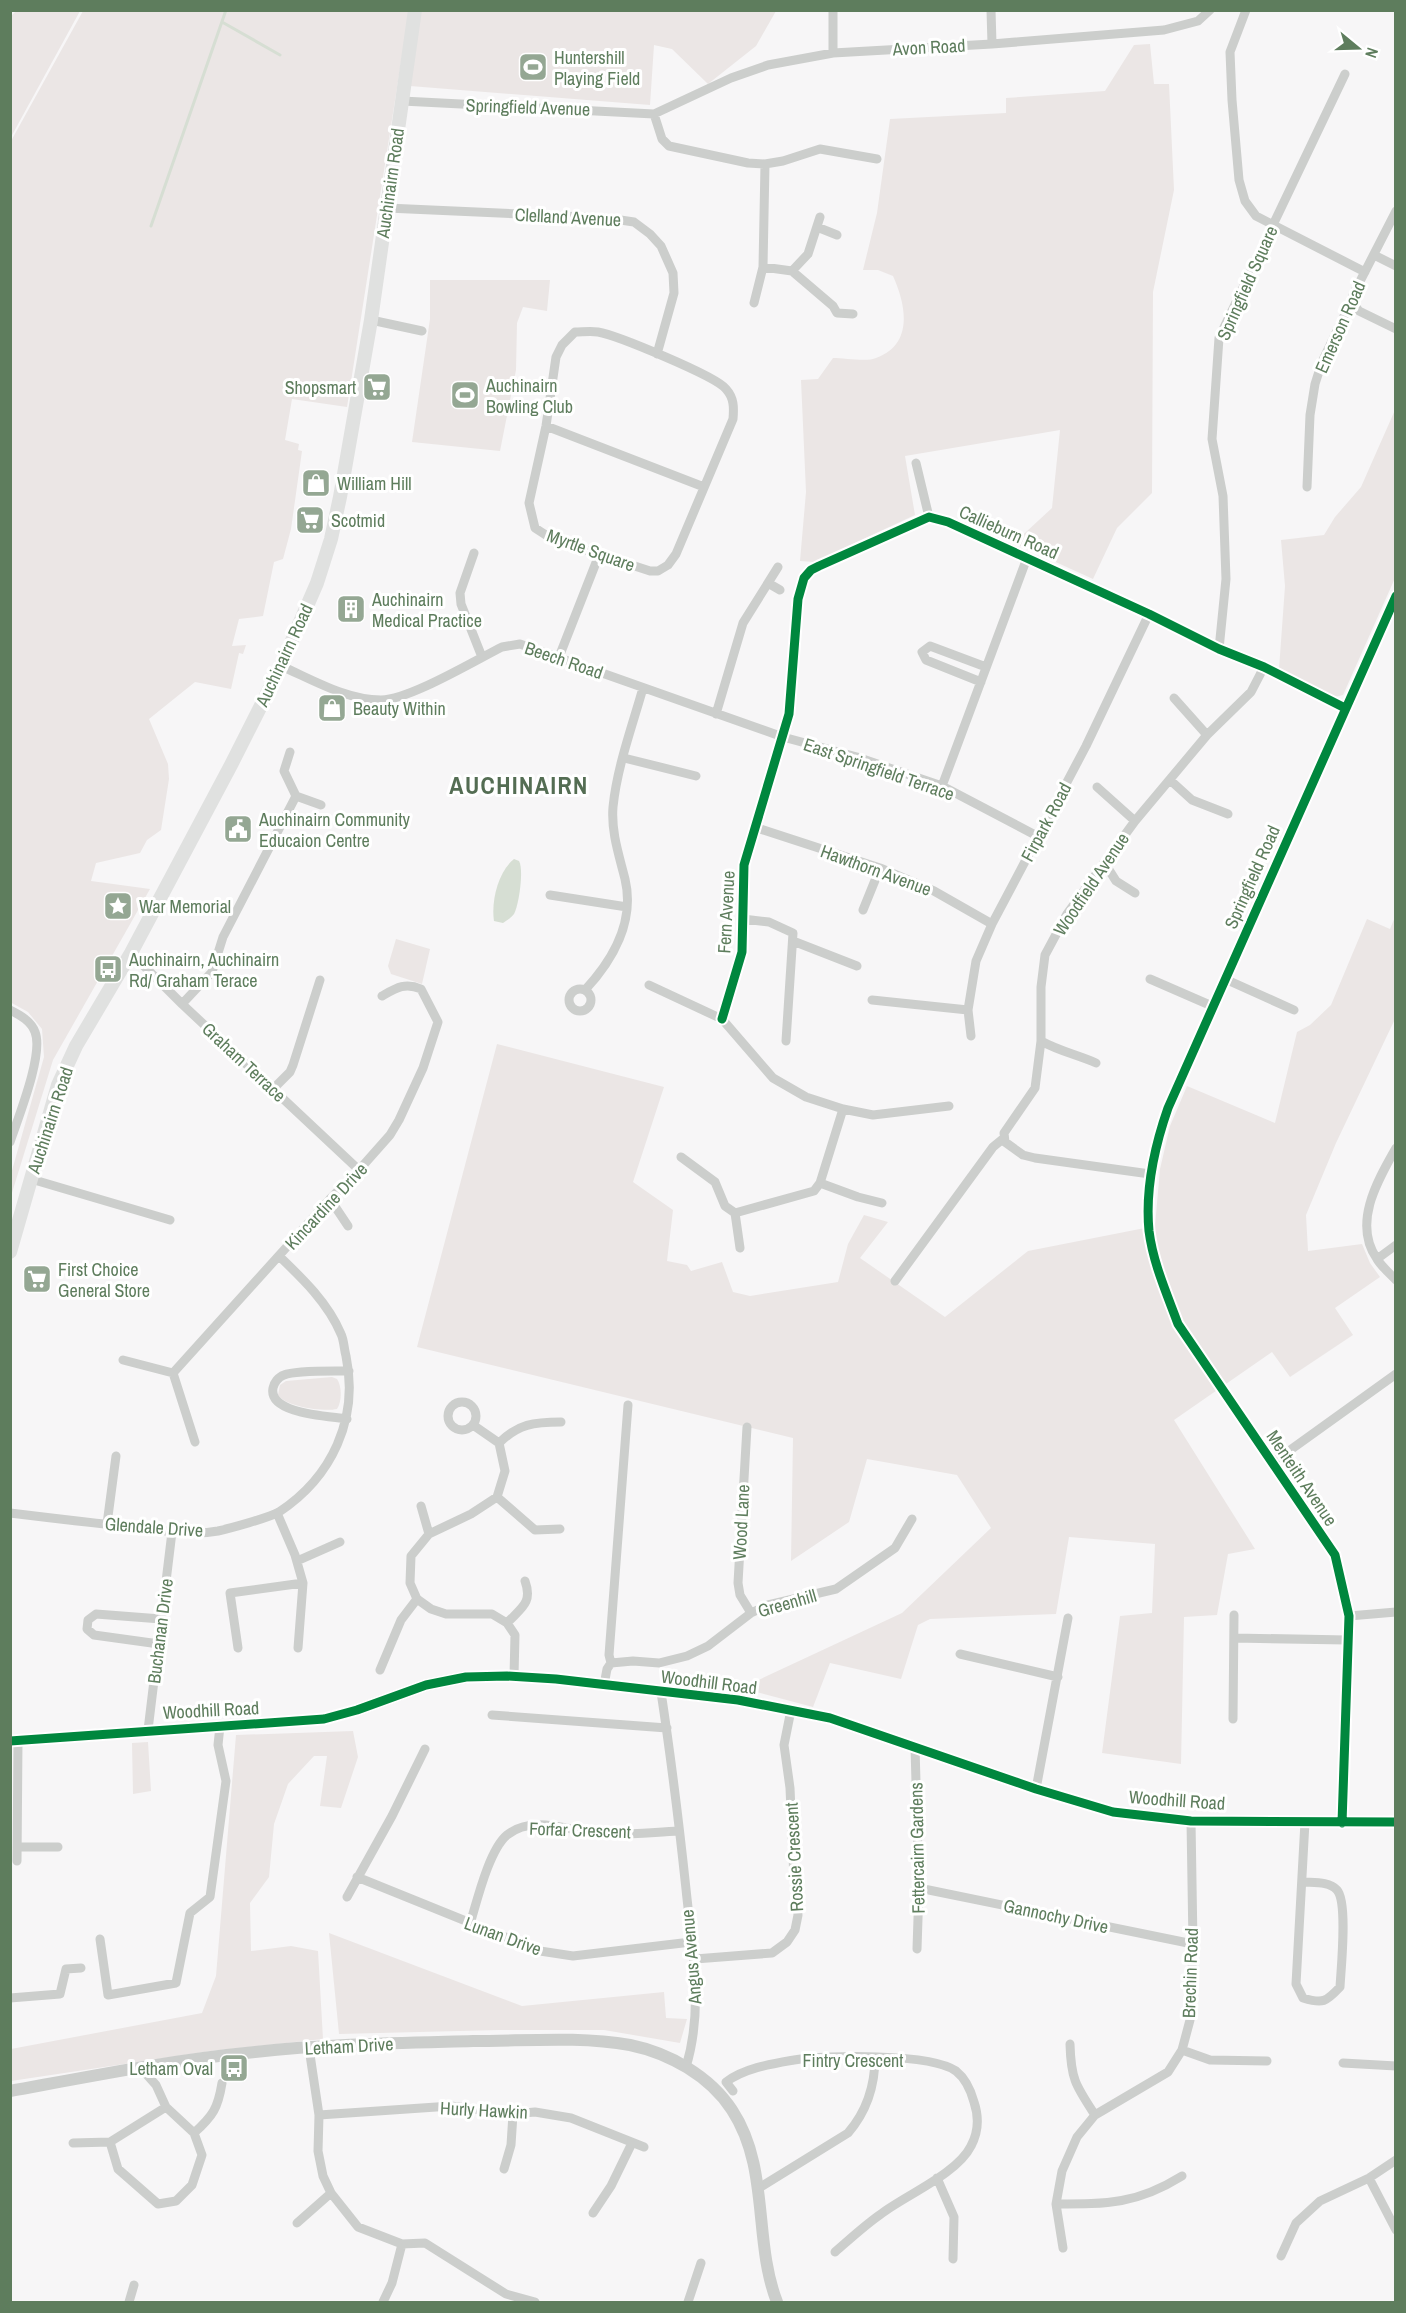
<svg xmlns="http://www.w3.org/2000/svg" width="1406" height="2313" font-family="'Archivo Narrow',sans-serif">
	<style>
		.green { fill: #ebe6e5 }
		.water { fill: #d6ded3 }
		.lines { fill: none; stroke-linecap: round; stroke-linejoin: round }
		.stream { stroke: #d6ded3; stroke-width: 3 }
		.minor { stroke: #cccecc; stroke-width: 9 }
		.tertiary { stroke: #cccecc; stroke-width: 12 }
		.secondary { stroke: #e0e1e0; stroke-width: 14 }
		.cycleway-casing { stroke: #fff; stroke-width: 13 }
		.cycleway { stroke: #00873e; stroke-width: 9 }
		.labels { text-anchor: middle; dominant-baseline: central; stroke-width: 6; stroke-linejoin: round; paint-order: stroke }
		.street-label { font-size: 18px; fill: #5e7d5d; stroke: #fff }
		.poi-label { font-size: 18px; fill: #5e7d5d; stroke: #fff; text-anchor: start }
		.district-label { font-size: 24px; font-weight: bold; letter-spacing: 1.5px; fill: #546d53; stroke: #fff }
	</style>
	<rect width="100%" height="100%" fill="#f7f6f7"/>
	<path class="green" d="M16,11H80L11,137L10,17Z
		M83,11H409L347,407L292,399L285,440L299,444L298,450L302,451L291,529L283,559L274,562L263,616L239,619L232,646L246,645L243,654L239,653L231,689L195,682L149,719L168,764L169,779L161,830L147,840L140,853L96,863L91,881L150,889L53,1060L11,1196V1174L44,1057L42,1029L28,1012L10,1002L11,141Z
		M421,11H776L756,46L708,84L672,49L654,45L650,105L410,86Z
		M1150,44L1154,84H1169L1174,190L1153,292L1152,493L1117,528L1093,579L1014,543L1052,508L1060,430L905,456L915,515L814,562L800,561L806,492L801,380L818,379L833,358C844,358 868,362 876,358C914,344 906,305 893,276L878,270H863L877,213L890,119L1006,113V98L1105,91L1134,45Z
		M430,280H550L547,311L523,307L517,323L516,370L500,451L412,442L430,319Z
		M1395,410V578L1343,695L1335,697L1279,669L1285,586L1281,540L1324,535L1335,517L1361,487Z
		M1395,917V1019L1336,1143L1306,1215L1308,1251L1362,1244L1370,1263L1380,1277L1335,1308L1353,1335L1290,1377L1272,1352L1174,1420L1255,1549L1228,1554L1217,1615L1184,1617L1181,1764L1102,1753L1120,1616L1152,1613L1155,1544L1069,1537L1056,1614L930,1619L918,1625L901,1679L830,1663L813,1707L745,1689L752,1683L902,1613L991,1528L957,1475L867,1459L849,1522L791,1561L793,1438L417,1347L497,1044L664,1087L633,1182L673,1210L667,1261L687,1265L691,1271L722,1262L733,1292L750,1296L838,1282L848,1244L864,1215L888,1222L860,1258L945,1317L1028,1251L1155,1226L1160,1169L1170,1126L1187,1086L1275,1123L1297,1032L1310,1025L1331,1005L1367,919L1390,929Z
		M396,939L430,949L422,984L391,974L388,966Z
		M332,1377L337,1379C342,1386 342,1402 337,1409C324,1412 286,1407 278,1395L280,1385L286,1381Z
		M353,1731L358,1757L341,1808L320,1806L327,1756H314L288,1784L274,1824L269,1877L250,1903L251,1951L291,1946L318,1951L323,2039L211,2051L11,2081V2049L202,2013L216,1976L236,1735Z
		M148,1742L151,1791L133,1794L132,1743Z
		M329,1933L522,2006L664,1992L666,2018L687,2019L680,2043L604,2030H499L339,2034Z"/>
	<path class="water" d="M514,859L519,861C524,869 519,905 514,914C512,917 506,921 503,923L494,921C491,901 498,872 514,859Z"/>
	<g class="lines">
		<path class="stream" d="M222,22L280,55
			M151,226L226,10"/>
		<path class="minor" d="M833,10V53
			M991,10L992,44
			M1246,10L1230,52L1232,100L1239,180L1245,201L1256,216L1365,272
			M402,101L654,114L731,78L768,65L833,53L992,44L1164,30L1198,21L1210,10
			M654,114L662,139L669,146L748,163L765,164L783,161L820,149L877,159
			M387,208L607,218L634,222L650,234L661,246L673,273L674,293L657,354
			M817,227L837,235
			M1374,255L1396,266
			M763,267L792,271L833,306L837,313L853,314
			M792,271L808,254L820,217
			M754,303L763,267L765,164
			M1354,304L1353,295L1396,211
			M1354,304L1359,311L1396,329
			M371,320L422,331
			M575,332C582,332 591,331 598,332C616,335 716,376 726,389C734,398 734,407 733,419L676,554L668,565L658,571H650L552,539L535,528L529,503L546,426L556,357L562,345Z
			M546,426L704,487
			M916,463L929,517
			M1307,487L1310,415L1315,384L1322,362L1347,310L1354,304
			M474,553L460,593L461,604L482,657
			M768,583L780,590
			M1219,649L1226,579L1223,496L1212,439L1219,338L1345,74
			M559,657L599,555
			M281,666C311,679 346,700 381,700C409,700 474,661 502,647L520,644L783,737L857,757L942,786L1039,837
			M981,682L926,660L922,652L930,646L986,667
			M1174,698L1207,735
			M716,714L743,623L778,567
			M290,752L284,771L296,796
			M624,758L696,776
			M1170,780L1192,800L1228,814
			M942,786L1027,558
			M1097,787L1135,821
			M754,827L880,868L934,891L992,924
			M1104,862L1116,881L1135,893
			M550,895L627,907
			M863,910L880,868
			M743,919L769,922L793,933L786,1041
			M793,941L857,966
			M131,953L182,1004L359,1170
			M1150,979L1212,1006
			M1225,979L1294,1010
			M649,985L722,1019L773,1078L806,1097L843,1109L873,1115L949,1106
			M569 1000a11 11 0 1 1 22 0a11 11 0 1 1-22 0Z
			M585,990C613,960 635,921 625,879C619,855 611,832 613,807C617,767 632,727 643,688
			M872,1000L968,1010
			M182,1004L212,972L223,937L296,796L321,805
			M10,1010C20,1015 31,1021 35,1032C44,1054 18,1118 10,1142
			M722,1019L742,952L744,865L789,714L798,599L804,578L811,570L819,566L929,517L948,522L1149,614L1219,649L1264,667L1345,708
			M971,1036L968,1010L976,961L992,924L1086,746L1149,614
			M1041,1041C1059,1051 1078,1055 1096,1063
			M273,1089L290,1072L293,1065L320,980
			M1396,1148C1378,1180 1352,1223 1377,1259C1382,1267 1389,1273 1396,1280
			M681,1157L715,1182L725,1206L735,1213L740,1248
			M1150,1174L1035,1158L1023,1155L1005,1142L1004,1133L1035,1088L1041,1041V987L1045,955L1067,914L1135,821L1207,735L1251,692L1264,667
			M31,1179L170,1220
			M820,1183L858,1197L882,1203
			M330,1199L348,1226
			M735,1213L814,1191L820,1183L843,1109
			M1377,1259L1396,1245
			M895,1281L993,1147L1004,1138
			M123,1360L173,1373
			M173,1373L330,1199L359,1170L390,1135L399,1120L423,1068L438,1022L421,989C405,982 396,988 382,996
			M173,1373L195,1442
			M448 1416a14 14 0 1 1 28 0a14 14 0 1 1-28 0Z
			M347,1419C329,1416 268,1414 273,1388C274,1383 278,1377 284,1375C296,1370 334,1371 349,1371
			M473,1425L499,1443L505,1471L497,1497L471,1514L429,1534L411,1556L410,1583L417,1599L431,1609L446,1614H492L507,1623L515,1635L514,1676
			M747,1427L738,1583L740,1595L751,1613
			M499,1443C518,1424 534,1422 561,1422
			M1272,1463L1396,1374
			M497,1497L535,1530L560,1529
			M421,1506L429,1534
			M10,1513C51,1518 92,1523 132,1527C160,1530 191,1536 218,1531C231,1528 268,1518 279,1512C332,1477 359,1419 346,1356C344,1349 344,1340 341,1334C328,1303 303,1279 279,1256
			M277,1513L295,1555L303,1583L298,1648
			M107,1524L116,1456
			M297,1561L340,1542
			M1349,1616L1396,1612
			M507,1623C521,1608 533,1603 525,1581
			M1235,1638L1347,1640
			M159,1644L94,1635L87,1629L88,1620L96,1614L161,1619
			M238,1648L230,1593L303,1583
			M960,1654L1058,1677
			M611,1663L633,1661L659,1663L687,1656L708,1646L751,1613L768,1605L836,1589L895,1548L912,1519
			M380,1670L401,1620L417,1599
			M604,1685L607,1669L611,1663L609,1655L628,1405
			M661,1692C671,1758 679,1823 686,1889C692,1949 704,2008 686,2067
			M492,1715L667,1728
			M1233,1719L1234,1615
			M148,1730L172,1532
			M915,1747L919,1888L917,1949
			M1036,1789L1068,1618
			M1342,1823L1349,1616L1335,1555L1178,1324C1167,1294 1153,1263 1149,1231C1145,1189 1154,1148 1168,1108L1396,596
			M17,1847H58
			M17,1861L18,1740
			M357,1877L540,1951L573,1956L691,1942
			M1302,1882C1313,1883 1329,1881 1337,1890C1348,1902 1341,1968 1340,1987C1326,2002 1323,2004 1303,1998L1296,1984L1305,1822
			M919,1888L1193,1944
			M347,1897L392,1816L425,1749
			M470,1924C477,1901 489,1850 507,1835C534,1813 574,1833 605,1834C630,1835 655,1832 679,1831
			M100,1939L108,1995L176,1983L190,1913L210,1897L226,1781L218,1745L220,1726
			M695,1959L772,1953L787,1942L795,1930L798,1915L794,1879L790,1788L784,1745L791,1710
			M10,1998L60,1994L66,1969L81,1968
			M1070,2044C1071,2080 1076,2086 1095,2115
			M309,2048L319,2115L318,2151L323,2176L331,2193L358,2227L402,2244L425,2243L506,2294L535,2302
			M1182,2050L1210,2060L1267,2061
			M1343,2063L1396,2066
			M733,2091L726,2082C745,2068 771,2064 794,2060C826,2055 931,2053 956,2071C966,2079 971,2091 974,2102C979,2117 978,2133 971,2146C957,2174 906,2195 881,2214C865,2225 850,2239 835,2252
			M319,2115L451,2106L513,2114L535,2112L571,2118L644,2147
			M194,2133C213,2116 218,2108 222,2083
			M110,2142L118,2169L158,2204L176,2201L192,2185L202,2155L194,2133L166,2107L156,2085L140,2067
			M73,2143L110,2142L166,2107
			M504,2169L511,2145L513,2114
			M937,2178L954,2217L953,2259
			M1369,2178L1396,2230
			M759,2188L848,2133C867,2111 875,2086 875,2057
			M1056,2204C1108,2204 1137,2204 1182,2176
			M593,2213L611,2186L632,2143
			M297,2223L331,2193
			M1063,2248L1056,2204L1062,2171L1077,2137L1095,2115L1168,2072L1182,2050L1190,2020L1193,1944L1191,1821
			M1281,2256L1296,2223L1320,2201L1369,2178L1396,2160
			M129,2302L134,2285
			M383,2302L392,2283L402,2244
			M688,2302L701,2263"/>
		<path class="tertiary" d="M10,1741L324,1719L357,1710L426,1685L466,1677L507,1676L556,1679L738,1700L830,1718L1036,1789L1113,1812L1191,1821L1396,1822
			M10,2091C92,2076 172,2060 255,2052C327,2044 400,2043 473,2041C525,2041 579,2036 630,2045C669,2053 710,2076 732,2110C770,2168 753,2240 777,2302"/>
		<path class="secondary" d="M10,1252L58,1085L76,1046L131,953L231,765L281,666L317,583L331,539L340,497L371,320L415,10"/>
		<g class="cycleway-casing">
			<path id="cycleway" d="M722,1019L742,952L744,865L789,714L798,599L804,578L811,570L819,566L929,517L948,522L1149,614L1219,649L1264,667L1345,708
				M10,1741L324,1719L357,1710L426,1685L466,1677L507,1676L556,1679L738,1700L830,1718L1036,1789L1113,1812L1191,1821L1396,1822
				M1342,1823L1349,1616L1335,1555L1178,1324C1167,1294 1153,1263 1149,1231C1145,1189 1154,1148 1168,1108L1396,596"/>
		</g>
		<use href="#cycleway" class="cycleway"/>
	</g>
	<defs>
		<g id="stadium-square" transform="scale(1.5)"><rect x="-9" y="-9" width="18" height="18" rx="4" fill="#94a793" stroke="#fff"/><path d="M0-5a6.5 5 0 1 0 0 10a6.5 5 0 1 0 0-10ZM-3.5-1.8h7v3.6h-7Z" fill="#fff"/></g>
		<g id="supermarket-square" transform="scale(1.5)"><rect x="-9" y="-9" width="18" height="18" rx="4" fill="#94a793" stroke="#fff"/><path d="M-6-5.5h2.5l.6 2H6L4.5 2H-2.5L-4.4-4H-6ZM-1.5 3.2a1.3 1.3 0 1 0 .1 0ZM3 3.2a1.3 1.3 0 1 0 .1 0Z" fill="#fff"/></g>
		<g id="shop-square" transform="scale(1.5)"><rect x="-9" y="-9" width="18" height="18" rx="4" fill="#94a793" stroke="#fff"/><path d="M-5-2.5h2.3a2.7 3.5 0 0 1 5.4 0H5L5.5 6h-11ZM-1.5-2.5h3a1.5 2.3 0 0 0-3 0Z" fill="#fff"/></g>
		<g id="building-square" transform="scale(1.5)"><rect x="-9" y="-9" width="18" height="18" rx="4" fill="#94a793" stroke="#fff"/><path d="M-4-6H4V6H1V3H-1V6H-4ZM-2.5-4.3h1.7v1.8h-1.7ZM.8-4.3h1.7v1.8H.8ZM-2.5-1h1.7V.8h-1.7ZM.8-1h1.7V.8H.8Z" fill="#fff"/></g>
		<g id="civic-square" transform="scale(1.5)"><rect x="-9" y="-9" width="18" height="18" rx="4" fill="#94a793" stroke="#fff"/><path d="M-.6-6.5H3V-4.5H.6V-3L4-1V1h2V6H-6V1h2V-1L-.6-3ZM-1.2 2.5V6h2.4V2.5Z" fill="#fff"/></g>
		<g id="sight-square" transform="scale(1.5)"><rect x="-9" y="-9" width="18" height="18" rx="4" fill="#94a793" stroke="#fff"/><path d="M0-6L1.8-2.2L6-1.7L2.9 1.2L3.7 5.4L0 3.3L-3.7 5.4L-2.9 1.2L-6-1.7L-1.8-2.2Z" fill="#fff"/></g>
		<g id="bus-square" transform="scale(1.5)"><rect x="-9" y="-9" width="18" height="18" rx="4" fill="#94a793" stroke="#fff"/><path d="M-5-6H5V4H4V6H2V4H-2V6H-4V4H-5ZM-3.5-4V0h7V-4ZM-3.5 1.2v1.5H-2V1.2ZM2 1.2v1.5H3.5V1.2Z" fill="#fff"/></g>
	</defs>
	<g fill-rule="evenodd">
		<use href="#stadium-square" x="533" y="67"/>
		<use href="#supermarket-square" x="377" y="387"/>
		<use href="#stadium-square" x="465" y="395"/>
		<use href="#shop-square" x="316" y="483"/>
		<use href="#supermarket-square" x="310" y="520"/>
		<use href="#building-square" x="351" y="609"/>
		<use href="#shop-square" x="332" y="708"/>
		<use href="#civic-square" x="238" y="829"/>
		<use href="#sight-square" x="118" y="906"/>
		<use href="#bus-square" x="108" y="969"/>
		<use href="#supermarket-square" x="37" y="1279"/>
		<use href="#bus-square" x="234" y="2068"/>
	</g>
	<g class="labels">
		<g class="street-label">
			<text transform="translate(929 47) rotate(-3)">Avon Road</text>
			<text transform="translate(528 107) rotate(2)">Springfield Avenue</text>
			<text transform="translate(390 183) rotate(-82)">Auchinairn Road</text>
			<text transform="translate(568 217) rotate(3)">Clelland Avenue</text>
			<text transform="translate(1247 283) rotate(-66)">Springfield Square</text>
			<text transform="translate(1340 327) rotate(-66)">Emerson Road</text>
			<text transform="translate(1009 532) rotate(24)">Callieburn Road</text>
			<text transform="translate(591 550) rotate(20)">Myrtle Square</text>
			<text transform="translate(284 655) rotate(-65)">Auchinairn Road</text>
			<text transform="translate(564 660) rotate(19)">Beech Road</text>
			<text transform="translate(879 769) rotate(19)">East Springfield Terrace</text>
			<text transform="translate(1046 822) rotate(-62)">Firpark Road</text>
			<text transform="translate(876 870) rotate(20)">Hawthorn Avenue</text>
			<text transform="translate(1252 877) rotate(-66)">Springfield Road</text>
			<text transform="translate(1091 884) rotate(-56)">Woodfield Avenue</text>
			<text transform="translate(726 912) rotate(-87)">Fern Avenue</text>
			<text transform="translate(244 1062) rotate(43)">Graham Terrace</text>
			<text transform="translate(50 1120) rotate(-72)">Auchinairn Road</text>
			<text transform="translate(326 1206) rotate(-47)">Kincardine Drive</text>
			<text transform="translate(1302 1478) rotate(56)">Menteith Avenue</text>
			<text transform="translate(741 1522) rotate(-87)">Wood Lane</text>
			<text transform="translate(154 1527) rotate(4)">Glendale Drive</text>
			<text transform="translate(787 1603) rotate(-16)">Greenhill</text>
			<text transform="translate(160 1631) rotate(-83)">Buchanan Drive</text>
			<text transform="translate(709 1682) rotate(7)">Woodhill Road</text>
			<text transform="translate(211 1710) rotate(-3)">Woodhill Road</text>
			<text transform="translate(1177 1800) rotate(4)">Woodhill Road</text>
			<text transform="translate(580 1830) rotate(2)">Forfar Crescent</text>
			<text transform="translate(917 1848) rotate(-91)">Fettercairn Gardens</text>
			<text transform="translate(794 1857) rotate(-93)">Rossie Crescent</text>
			<text transform="translate(1056 1916) rotate(12)">Gannochy Drive</text>
			<text transform="translate(503 1936) rotate(20)">Lunan Drive</text>
			<text transform="translate(691 1957) rotate(-95)">Angus Avenue</text>
			<text transform="translate(1190 1973) rotate(-88)">Brechin Road</text>
			<text transform="translate(349 2046) rotate(-3)">Letham Drive</text>
			<text x="853" y="2060">Fintry Crescent</text>
			<text transform="translate(484 2110) rotate(3)">Hurly Hawkin</text>
		</g>
		<g class="poi-label">
			<text x="554" y="57">Huntershill<tspan x="554" dy="21">Playing Field</tspan></text>
			<text x="486" y="385">Auchinairn<tspan x="486" dy="21">Bowling Club</tspan></text>
			<text x="356" y="387" text-anchor="end">Shopsmart</text>
			<text x="337" y="483">William Hill</text>
			<text x="331" y="520">Scotmid</text>
			<text x="372" y="599">Auchinairn<tspan x="372" dy="21">Medical Practice</tspan></text>
			<text x="353" y="708">Beauty Within</text>
			<text x="259" y="819">Auchinairn Community<tspan x="259" dy="21">Educaion Centre</tspan></text>
			<text x="139" y="906">War Memorial</text>
			<text x="129" y="959">Auchinairn, Auchinairn<tspan x="129" dy="21">Rd/ Graham Terace</tspan></text>
			<text x="58" y="1269">First Choice<tspan x="58" dy="21">General Store</tspan></text>
			<text x="213" y="2068" text-anchor="end">Letham Oval</text>
		</g>
		<g class="district-label">
			<text x="519" y="785">AUCHINAIRN</text>
		</g>
	</g>
	<rect width="1406" height="2313" fill="none" stroke="#5e7d5d" stroke-width="24"/>
	<g transform="translate(1358 48) rotate(109)" stroke="#ffffff" stroke-width="4.5" paint-order="stroke">
	<path d="M0-4.5L10 22L0 15L-10 22Z" fill="#5e7d5d"/>
	<text y="-9" font-size="16" font-weight="bold" text-anchor="middle" fill="#5e7d5d">N</text>
	</g>
</svg>
